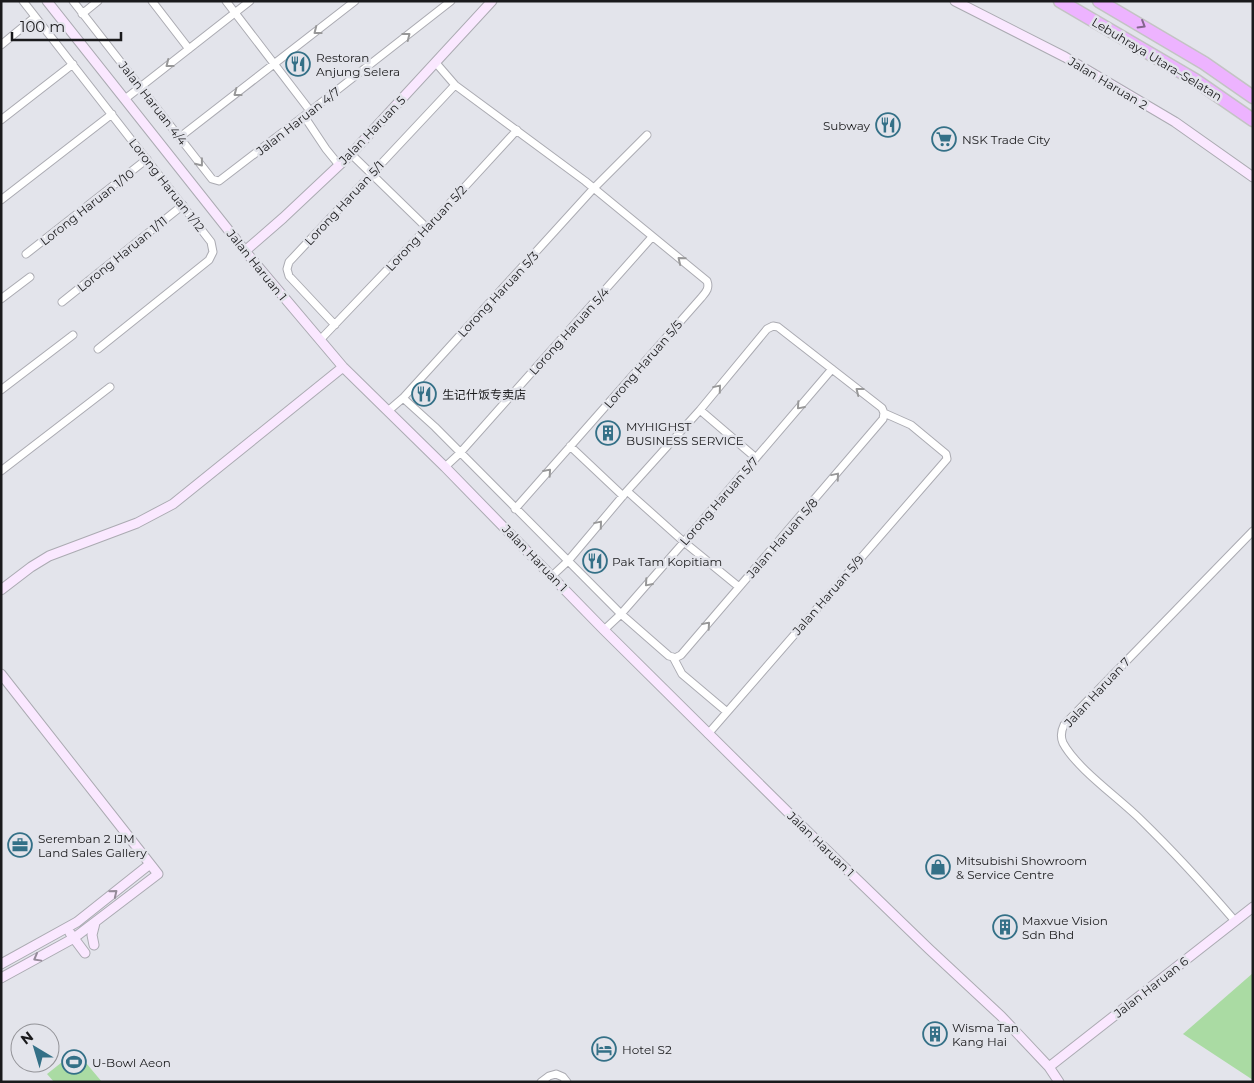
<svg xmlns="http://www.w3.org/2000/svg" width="1254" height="1083" font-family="Montserrat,'Noto Sans SC',sans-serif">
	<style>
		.green { fill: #aadba3 }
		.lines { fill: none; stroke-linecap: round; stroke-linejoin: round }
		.street-casing { stroke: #ababb2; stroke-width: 9 }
		.secondary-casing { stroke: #ababb2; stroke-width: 11 }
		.highway-casing { stroke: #c3c3c4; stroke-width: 15 }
		.street { stroke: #fff; stroke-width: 7 }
		.secondary { stroke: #fae8ff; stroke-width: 9 }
		.highway { stroke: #edb3ff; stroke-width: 12 }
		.oneway { stroke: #84668e }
		.oneway2 { stroke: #989899 }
		.oneway3 { stroke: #958b99 }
		.labels { text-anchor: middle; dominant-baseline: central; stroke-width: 5; stroke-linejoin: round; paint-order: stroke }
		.poi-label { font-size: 12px; fill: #1a1a1c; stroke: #e3e4eb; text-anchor: start }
		.street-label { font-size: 12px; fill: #1a1a1c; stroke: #e3e4eb }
	</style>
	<rect width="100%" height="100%" fill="#e3e4eb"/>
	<path class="green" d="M1253,973V1080L1183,1034Z
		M76,1051L102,1082H54L47,1074Z"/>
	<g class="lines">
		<g class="street-casing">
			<path id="street" d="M23,1L211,242L213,252L209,260L98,349
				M73,1L212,179L219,181L304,116L451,1
				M152,1L189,49
				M226,1L311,112
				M82,14L98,1
				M1,45L35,17
				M436,63L455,85L585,181L707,281C710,289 705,293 701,298L515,509
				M125,99L250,1
				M304,116L326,149L339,165
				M1,120L73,64
				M180,137L355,1
				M351,154L427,228
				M1,200L112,114
				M26,254L147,159
				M1,299L30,277
				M62,302L183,205
				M335,325L289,276L287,269L289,262L455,85
				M320,340L427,228L517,130
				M1,390L73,335
				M403,398L435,427L621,614L669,656L673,657L682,674L727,712
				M700,410L756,458
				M388,411L403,398L593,189L647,135
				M570,446L623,496
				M445,467L460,453L652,237
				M1,471L110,387
				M627,491L684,542L739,587
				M552,576L568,561L627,491L700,410L767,329L773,326L778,327L882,408L884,413L911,425L946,454L947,459L708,734
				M604,630L621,614L684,542L832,369
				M673,657L675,658L681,655L883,419L884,413
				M1235,921C1205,886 1174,852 1141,820C1119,798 1077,769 1063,743C1060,736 1061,731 1064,725L1253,531
				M541,1082L549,1076L556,1074L563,1077L567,1082"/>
		</g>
		<g class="secondary-casing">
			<path id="secondary" d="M47,1L245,251L343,367L445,467L604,630L809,833L929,949L1001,1016L1049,1067L1059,1082
				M955,1L1065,57L1175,122L1253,177
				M245,251L283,218L351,154L492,1
				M1,590L31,567L49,556L137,523L173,504L343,367
				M1,674L158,874L74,938L1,978
				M70,933L85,953
				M94,945L92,935L95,923
				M1,964L77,922L150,864
				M1049,1067L1253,907"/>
		</g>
		<g class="highway-casing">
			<path id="highway" d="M1060,1L1195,80L1253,120
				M1099,1L1204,63L1253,97"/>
		</g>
		<use href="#street" class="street"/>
		<use href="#secondary" class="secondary"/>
		<use href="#highway" class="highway"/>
	</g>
	<defs><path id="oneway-chevron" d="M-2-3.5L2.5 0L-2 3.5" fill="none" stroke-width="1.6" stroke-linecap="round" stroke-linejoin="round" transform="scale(1.25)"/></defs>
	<use class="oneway" href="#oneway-chevron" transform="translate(1142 25) rotate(31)"/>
	<g class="oneway2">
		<use href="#oneway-chevron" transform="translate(317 31) rotate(142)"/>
		<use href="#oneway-chevron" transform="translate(407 36) rotate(-38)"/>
		<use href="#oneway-chevron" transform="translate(169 64) rotate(142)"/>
		<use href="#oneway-chevron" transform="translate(237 93) rotate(143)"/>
		<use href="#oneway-chevron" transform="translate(200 163) rotate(52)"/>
		<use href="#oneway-chevron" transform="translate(681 260) rotate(-141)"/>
		<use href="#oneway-chevron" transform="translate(718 388) rotate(-50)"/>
		<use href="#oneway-chevron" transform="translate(859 391) rotate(-142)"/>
		<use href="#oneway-chevron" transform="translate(800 406) rotate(131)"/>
		<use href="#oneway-chevron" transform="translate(548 472) rotate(-49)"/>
		<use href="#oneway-chevron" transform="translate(836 476) rotate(-50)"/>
		<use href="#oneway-chevron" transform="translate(599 524) rotate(-50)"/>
		<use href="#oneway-chevron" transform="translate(648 583) rotate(131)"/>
		<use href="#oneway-chevron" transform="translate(707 625) rotate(-49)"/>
	</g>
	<g class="oneway3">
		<use href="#oneway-chevron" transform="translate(114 893) rotate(-39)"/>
		<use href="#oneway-chevron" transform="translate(37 958) rotate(151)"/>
	</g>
	<defs>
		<g id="restaurant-ring" transform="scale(1.25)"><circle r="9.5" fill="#e3e4eb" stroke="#347087" stroke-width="1.5"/><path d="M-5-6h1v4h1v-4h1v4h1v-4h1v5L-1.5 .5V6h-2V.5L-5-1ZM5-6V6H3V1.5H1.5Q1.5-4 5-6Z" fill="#347087"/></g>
		<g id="supermarket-ring" transform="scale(1.25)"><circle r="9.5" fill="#e3e4eb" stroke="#347087" stroke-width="1.5"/><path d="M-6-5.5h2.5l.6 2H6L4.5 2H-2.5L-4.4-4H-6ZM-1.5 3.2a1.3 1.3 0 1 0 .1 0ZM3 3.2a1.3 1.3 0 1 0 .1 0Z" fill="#347087"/></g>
		<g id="building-ring" transform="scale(1.25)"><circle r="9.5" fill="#e3e4eb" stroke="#347087" stroke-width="1.5"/><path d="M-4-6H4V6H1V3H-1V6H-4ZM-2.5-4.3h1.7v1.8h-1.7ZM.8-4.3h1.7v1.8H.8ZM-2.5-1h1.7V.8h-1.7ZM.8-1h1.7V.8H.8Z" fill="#347087"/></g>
		<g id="office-ring" transform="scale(1.25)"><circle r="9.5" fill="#e3e4eb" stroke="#347087" stroke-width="1.5"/><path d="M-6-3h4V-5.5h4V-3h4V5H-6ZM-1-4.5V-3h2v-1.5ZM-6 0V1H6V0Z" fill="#347087"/></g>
		<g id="shop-ring" transform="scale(1.25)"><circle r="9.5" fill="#e3e4eb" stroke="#347087" stroke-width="1.5"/><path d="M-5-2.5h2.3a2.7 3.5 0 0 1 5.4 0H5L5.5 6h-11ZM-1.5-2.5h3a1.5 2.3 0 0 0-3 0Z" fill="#347087"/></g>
		<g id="hotel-ring" transform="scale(1.25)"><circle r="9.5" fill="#e3e4eb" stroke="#347087" stroke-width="1.5"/><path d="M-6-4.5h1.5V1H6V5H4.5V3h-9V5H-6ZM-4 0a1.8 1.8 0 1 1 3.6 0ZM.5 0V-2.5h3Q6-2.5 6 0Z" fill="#347087"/></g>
		<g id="stadium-ring" transform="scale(1.25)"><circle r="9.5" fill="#e3e4eb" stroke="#347087" stroke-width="1.5"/><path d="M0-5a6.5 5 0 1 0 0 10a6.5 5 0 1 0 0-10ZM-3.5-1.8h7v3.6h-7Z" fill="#347087"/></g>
	</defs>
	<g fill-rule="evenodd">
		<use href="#restaurant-ring" x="298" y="64"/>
		<use href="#restaurant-ring" x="888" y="125"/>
		<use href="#supermarket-ring" x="944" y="139"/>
		<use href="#restaurant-ring" x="424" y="394"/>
		<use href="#building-ring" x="608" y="433"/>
		<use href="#restaurant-ring" x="595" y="561"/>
		<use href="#office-ring" x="20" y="845"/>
		<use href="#shop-ring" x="938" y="867"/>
		<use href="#building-ring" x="1005" y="927"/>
		<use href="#building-ring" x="935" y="1034"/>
		<use href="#hotel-ring" x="604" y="1049"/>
		<use href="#stadium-ring" x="74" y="1062"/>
	</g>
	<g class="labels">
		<g class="poi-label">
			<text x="316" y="57">Restoran<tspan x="316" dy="14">Anjung Selera</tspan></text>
			<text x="870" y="125" text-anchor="end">Subway</text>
			<text x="962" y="139">NSK Trade City</text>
			<text x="442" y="394">生记什饭专卖店</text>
			<text x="626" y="426">MYHIGHST<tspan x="626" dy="14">BUSINESS SERVICE</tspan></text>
			<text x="612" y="561">Pak Tam Kopitiam</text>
			<text x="38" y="838">Seremban 2 IJM<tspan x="38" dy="14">Land Sales Gallery</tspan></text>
			<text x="956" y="860">Mitsubishi Showroom<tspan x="956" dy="14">&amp; Service Centre</tspan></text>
			<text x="1022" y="920">Maxvue Vision<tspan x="1022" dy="14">Sdn Bhd</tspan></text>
			<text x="952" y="1027">Wisma Tan<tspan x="952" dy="14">Kang Hai</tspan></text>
			<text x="622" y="1049">Hotel S2</text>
			<text x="92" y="1062">U-Bowl Aeon</text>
		</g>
		<g class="street-label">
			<text transform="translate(1157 59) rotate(31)">Lebuhraya Utara–Selatan</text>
			<text transform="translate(1108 83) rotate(31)">Jalan Haruan 2</text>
			<text transform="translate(153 103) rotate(52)">Jalan Haruan 4/4</text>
			<text transform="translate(298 121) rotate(-38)">Jalan Haruan 4/7</text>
			<text transform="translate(372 130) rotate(-46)">Jalan Haruan 5</text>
			<text transform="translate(167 185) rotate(52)">Lorong Haruan 1/12</text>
			<text transform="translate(344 203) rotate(-47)">Lorong Haruan 5/1</text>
			<text transform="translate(87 207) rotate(-38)">Lorong Haruan 1/10</text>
			<text transform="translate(426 228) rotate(-47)">Lorong Haruan 5/2</text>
			<text transform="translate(122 254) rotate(-39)">Lorong Haruan 1/11</text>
			<text transform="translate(257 265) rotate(51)">Jalan Haruan 1</text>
			<text transform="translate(498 294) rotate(-47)">Lorong Haruan 5/3</text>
			<text transform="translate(569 331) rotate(-48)">Lorong Haruan 5/4</text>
			<text transform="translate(643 364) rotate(-49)">Lorong Haruan 5/5</text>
			<text transform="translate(719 501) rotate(-49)">Lorong Haruan 5/7</text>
			<text transform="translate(782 538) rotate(-49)">Jalan Haruan 5/8</text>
			<text transform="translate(535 558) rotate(46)">Jalan Haruan 1</text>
			<text transform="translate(828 595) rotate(-49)">Jalan Haruan 5/9</text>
			<text transform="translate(1097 692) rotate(-47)">Jalan Haruan 7</text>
			<text transform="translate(821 844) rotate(44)">Jalan Haruan 1</text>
			<text transform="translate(1151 987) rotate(-38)">Jalan Haruan 6</text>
		</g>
	</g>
	<rect width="1254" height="1083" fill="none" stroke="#1a1a1c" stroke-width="5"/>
	<g transform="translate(35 1048) rotate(322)"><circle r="24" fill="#e3e4eb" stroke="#939398"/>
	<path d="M0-4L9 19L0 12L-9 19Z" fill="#347087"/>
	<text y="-8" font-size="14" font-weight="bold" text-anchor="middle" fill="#1a1a1c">N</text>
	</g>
	<path d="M12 32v8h109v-8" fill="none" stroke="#1a1a1c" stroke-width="2.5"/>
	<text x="20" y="32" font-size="15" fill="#1a1a1c" stroke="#e3e4eb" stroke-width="4" paint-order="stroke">100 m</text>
</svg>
